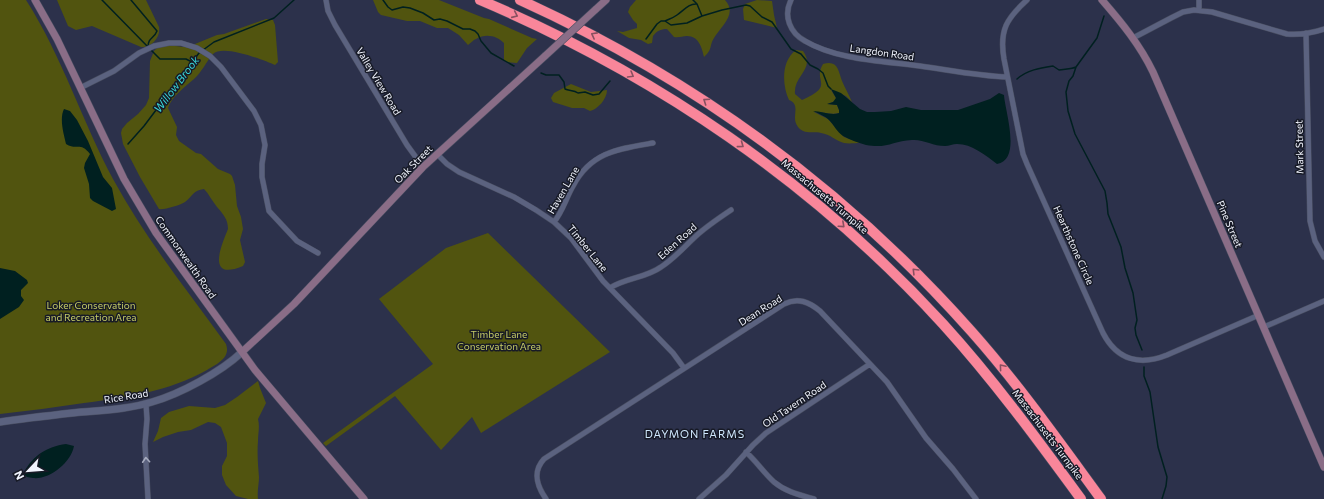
<svg xmlns="http://www.w3.org/2000/svg" width="1324" height="499" font-family="Commissioner,sans-serif">
	<style>
		.green { fill: #51540f }
		.water { fill: #002020 }
		.lines { fill: none; stroke-linecap: round; stroke-linejoin: round }
		.stream { stroke: #002020; stroke-width: 1.5 }
		.minor-casing { stroke: #494e61; stroke-width: 6 }
		.tertiary-casing { stroke: #494e61; stroke-width: 8 }
		.secondary-casing { stroke: #494e61; stroke-width: 8 }
		.motorway-casing { stroke: #494e61; stroke-width: 11 }
		.minor { stroke: #5b627f; stroke-width: 5 }
		.tertiary { stroke: #5b627f; stroke-width: 7 }
		.secondary { stroke: #8a6d87; stroke-width: 7 }
		.motorway { stroke: #f9869a; stroke-width: 10 }
		.secondary-bridge-casing { stroke: #494e61; stroke-width: 8; stroke-linecap: butt }
		.secondary-bridge { stroke: #8a6d87; stroke-width: 7 }
		.oneway { stroke: #885060 }
		.oneway2 { stroke: #a6abbe }
		.labels { text-anchor: middle; dominant-baseline: central; stroke-width: 3; stroke-linejoin: round; paint-order: stroke }
		.street-label { font-size: 10px; fill: #f1f4fe; stroke: #171a26 }
		.park-label { font-size: 10px; fill: #c5cb66; stroke: #171a26 }
		.water-label { font-size: 11px; font-style: italic; fill: #3ad8da; stroke: #171a26 }
		.neighbourhood-label { font-size: 11px; letter-spacing: 1px; fill: #cee6fc; stroke: #171a26 }
	</style>
	<rect width="100%" height="100%" fill="#2c314b"/>
	<path class="green" d="M0,0H26C62,56 82,121 113,179C145,238 187,290 226,344C231,358 217,364 207,370C167,392 129,397 84,403C56,407 28,411 0,414Z
		M57,0H146L159,27C161,37 151,48 141,47L92,26L76,30L68,26Z
		M373,0H439L484,18L489,19L532,38L537,39L527,48L517,63L506,62L504,60V43C497,36 486,33 476,39C473,40 471,43 468,45L459,35L448,28H437L420,21H407L381,15L378,12Z
		M636,0H725C738,14 721,26 714,38C709,46 713,49 704,57C702,48 699,36 687,36C682,36 679,38 674,37L667,29C660,29 657,31 653,36L652,43L648,44L641,40L629,38L617,31L623,32L637,28V24L633,20L628,12L630,7Z
		M757,0L772,1L774,15L777,28L744,20L743,9L745,4Z
		M266,19L273,20L275,25L278,62L275,65C263,60 223,44 213,54C206,62 202,72 194,79C185,87 171,97 168,108L177,127L176,135L179,141L196,153L201,154L218,169L230,174L232,176L235,185L237,206L241,217L243,229L240,240L245,262L243,266C207,281 220,248 228,229C228,219 223,214 217,207C212,201 209,194 204,189C193,190 192,197 185,202C181,205 164,210 159,209L140,177L123,144L121,133L122,129L127,123L138,114L146,105L149,98L150,61L154,51L158,47L166,45L184,47L195,44L217,35L224,34Z
		M796,50L803,51C816,69 793,76 795,94L802,100C836,85 812,82 823,64C838,60 838,70 842,81C845,88 849,95 852,102L846,96L831,90L836,98L835,101L828,104L837,105L839,110V113C832,115 822,112 814,112L828,119L844,137L860,143C855,143 849,144 844,143C836,141 830,134 821,133C814,131 804,135 798,127C790,117 802,105 789,100C782,85 781,61 796,50Z
		M571,84L591,92L607,90C607,99 598,109 590,111L584,108H572L553,102L551,98L554,93Z
		M488,233L610,352L481,433L472,417L441,450L395,396L326,446L323,443L433,364L379,299L446,248Z
		M258,381L260,388L266,403L258,419C260,427 258,433 258,441C257,453 258,465 259,477C259,484 257,491 258,499H248L236,496L226,485L222,475V466L227,456V443L221,427L215,423L208,422L191,430L178,432L163,437L153,442L158,431L161,418L169,412L189,406L215,408L225,405L237,397Z"/>
	<path class="water" d="M831,89L841,93L860,109L867,112H875L891,111L906,107L921,110H958L990,99L999,93L1004,95C1005,111 1022,160 997,164C985,155 972,144 957,144C953,144 949,146 945,146C933,146 923,139 912,140C893,141 887,149 866,145C859,143 850,140 843,136C837,132 834,125 829,120C825,116 819,114 813,111C822,111 831,116 839,113V110L837,105L827,104L833,102L836,98Z
		M64,109L70,111L77,120L88,141L103,177L112,188L116,209L112,211L93,201L90,198L89,184L84,168L85,163L90,154C80,141 77,151 66,144C64,135 59,119 64,109Z
		M0,268L15,271L27,280L28,283L21,290V296L24,300L19,307L0,319Z
		M66,444L74,446C71,463 49,480 33,478C28,477 25,478 24,472C34,455 46,447 66,444Z"/>
	<g class="lines">
		<path class="stream" d="M102,0L148,47
			M131,0L157,31C154,39 148,37 148,47
			M383,0L388,7L392,10L403,7L410,8L423,13L434,20L440,19L447,21L463,29H470L475,31L478,34L481,41L491,53L514,66
			M693,0L697,4L702,16
			M665,21C669,19 673,18 677,15C683,11 689,3 697,4
			M646,39L657,24L661,21H665L671,25L687,23L702,16L722,10L746,5L750,6L762,17L772,22L791,49L801,54L810,65L818,69L823,73L828,86L831,89
			M151,50L160,59H186L192,62
			M1076,67L1073,76L1069,81L1066,92L1068,111L1075,134L1105,191L1107,203L1108,214L1121,247L1125,268L1133,293L1137,320L1135,328L1136,335L1142,350
			M541,73L546,75H559L564,82L565,89C569,91 574,90 578,93L585,92L593,95L599,94L610,81
			M1017,79C1027,70 1040,68 1053,66L1059,70C1064,69 1072,69 1076,67L1097,38L1104,16
			M128,144L144,126L199,53L214,42L274,18L294,0
			M1144,367V376L1150,392L1158,447L1167,477L1166,486L1162,499"/>
		<g class="minor-casing">
			<path id="minor" d="M326,0L328,11L335,25L407,145L423,167
				M791,0C783,16 790,33 805,41C837,60 883,61 920,66C949,70 978,76 1007,77
				M1027,0C1007,18 999,30 1004,59L1023,154L1027,164L1103,333C1117,360 1140,366 1167,355L1259,315
				M1199,0V10
				M1306,33L1310,221L1315,241L1324,257
				M1133,38L1171,18L1183,12L1194,10L1212,12L1287,34C1300,35 1312,33 1324,29
				M80,88L114,71L139,53L154,46L169,43H181L197,48L210,56L221,67L254,111L261,125L265,145L262,164V177L269,211L297,241L318,253
				M437,154L447,164L459,172L514,197L536,210L554,222L571,238L603,281L673,353L684,368
				M554,222C563,211 566,198 573,186C591,152 618,149 653,143
				M610,288C625,278 646,278 661,267C675,258 685,246 696,236C707,226 719,218 731,210
				M1264,327L1324,301
				M146,404L147,419L145,444L148,499
				M746,452C757,462 764,473 774,482C786,492 800,495 814,499
				M546,499C537,486 532,472 544,459L784,304C798,297 809,302 820,311L887,382L926,438L953,469L976,499
				M699,499L726,475L753,445L766,433L870,364"/>
		</g>
		<g class="tertiary-casing">
			<path id="tertiary" d="M0,422C27,418 55,415 82,412C105,410 129,409 152,402C180,394 221,372 242,352"/>
		</g>
		<g class="secondary-casing">
			<path id="secondary" d="M35,0L57,39L124,179L156,233L255,370L364,499
				M1102,0C1122,23 1140,45 1153,72L1324,467
				M595,10L606,0
				M242,352L294,304L423,167L545,56"/>
		</g>
		<g class="motorway-casing">
			<path id="motorway" d="M480,0C655,74 814,183 943,324C993,379 1037,439 1081,499
				M520,0C694,79 846,190 972,332C1019,385 1060,443 1101,499"/>
		</g>
		<use href="#minor" class="minor"/>
		<use href="#tertiary" class="tertiary"/>
		<use href="#secondary" class="secondary"/>
		<use href="#motorway" class="motorway"/>
		<g class="secondary-bridge-casing">
			<path id="secondary-bridge" d="M545,56L595,10"/>
		</g>
		<use href="#secondary-bridge" class="secondary-bridge"/>
	</g>
	<defs><path id="oneway-chevron" d="M-2-3.5L2.5 0L-2 3.5" fill="none" stroke-width="1.6" stroke-linecap="round" stroke-linejoin="round"/></defs>
	<g class="oneway">
		<use href="#oneway-chevron" transform="translate(515 15) rotate(24)"/>
		<use href="#oneway-chevron" transform="translate(594 35) rotate(-152)"/>
		<use href="#oneway-chevron" transform="translate(631 75) rotate(30)"/>
		<use href="#oneway-chevron" transform="translate(706 101) rotate(-146)"/>
		<use href="#oneway-chevron" transform="translate(741 145) rotate(36)"/>
		<use href="#oneway-chevron" transform="translate(842 225) rotate(42)"/>
		<use href="#oneway-chevron" transform="translate(915 271) rotate(-135)"/>
		<use href="#oneway-chevron" transform="translate(1002 367) rotate(-130)"/>
	</g>
	<use class="oneway2" href="#oneway-chevron" transform="translate(146 460) rotate(-94)"/>
	<g class="labels">
		<g class="street-label">
			<text transform="translate(882 52) rotate(8)">Langdon Road</text>
			<text transform="translate(379 81) rotate(59)">Valley View Road</text>
			<text transform="translate(1299 147) rotate(-91)">Mark Street</text>
			<text transform="translate(413 164) rotate(-45)">Oak Street</text>
			<text transform="translate(563 190) rotate(-60)">Haven Lane</text>
			<text transform="translate(825 196) rotate(40)">Massachusetts Turnpike</text>
			<text transform="translate(1230 224) rotate(67)">Pine Street</text>
			<text transform="translate(677 241) rotate(-42)">Eden Road</text>
			<text transform="translate(1074 245) rotate(66)">Hearthstone Circle</text>
			<text transform="translate(588 248) rotate(51)">Timber Lane</text>
			<text transform="translate(186 257) rotate(55)">Commonwealth Road</text>
			<text transform="translate(760 310) rotate(-32)">Dean Road</text>
			<text transform="translate(126 396) rotate(-9)">Rice Road</text>
			<text transform="translate(794 404) rotate(-34)">Old Tavern Road</text>
			<text transform="translate(1048 434) rotate(53)">Massachusetts Turnpike</text>
		</g>
		<g class="park-label">
			<text x="91" y="305">Loker Conservation<tspan x="91" dy="12">and Recreation Area</tspan></text>
			<text x="499" y="334">Timber Lane<tspan x="499" dy="12">Conservation Area</tspan></text>
		</g>
		<g class="water-label">
			<text transform="translate(176 84) rotate(-53)">Willow Brook</text>
		</g>
		<g class="neighbourhood-label">
			<text x="695" y="433">DAYMON FARMS</text>
		</g>
	</g>
	<g transform="translate(28 471) rotate(244)" stroke="#171a26" stroke-width="3" paint-order="stroke">
	<path d="M0-3L7 15L0 10L-7 15Z" fill="#f1f4fe"/>
	<text y="-6" font-size="11" font-weight="bold" text-anchor="middle" fill="#f1f4fe">N</text>
	</g>
</svg>
